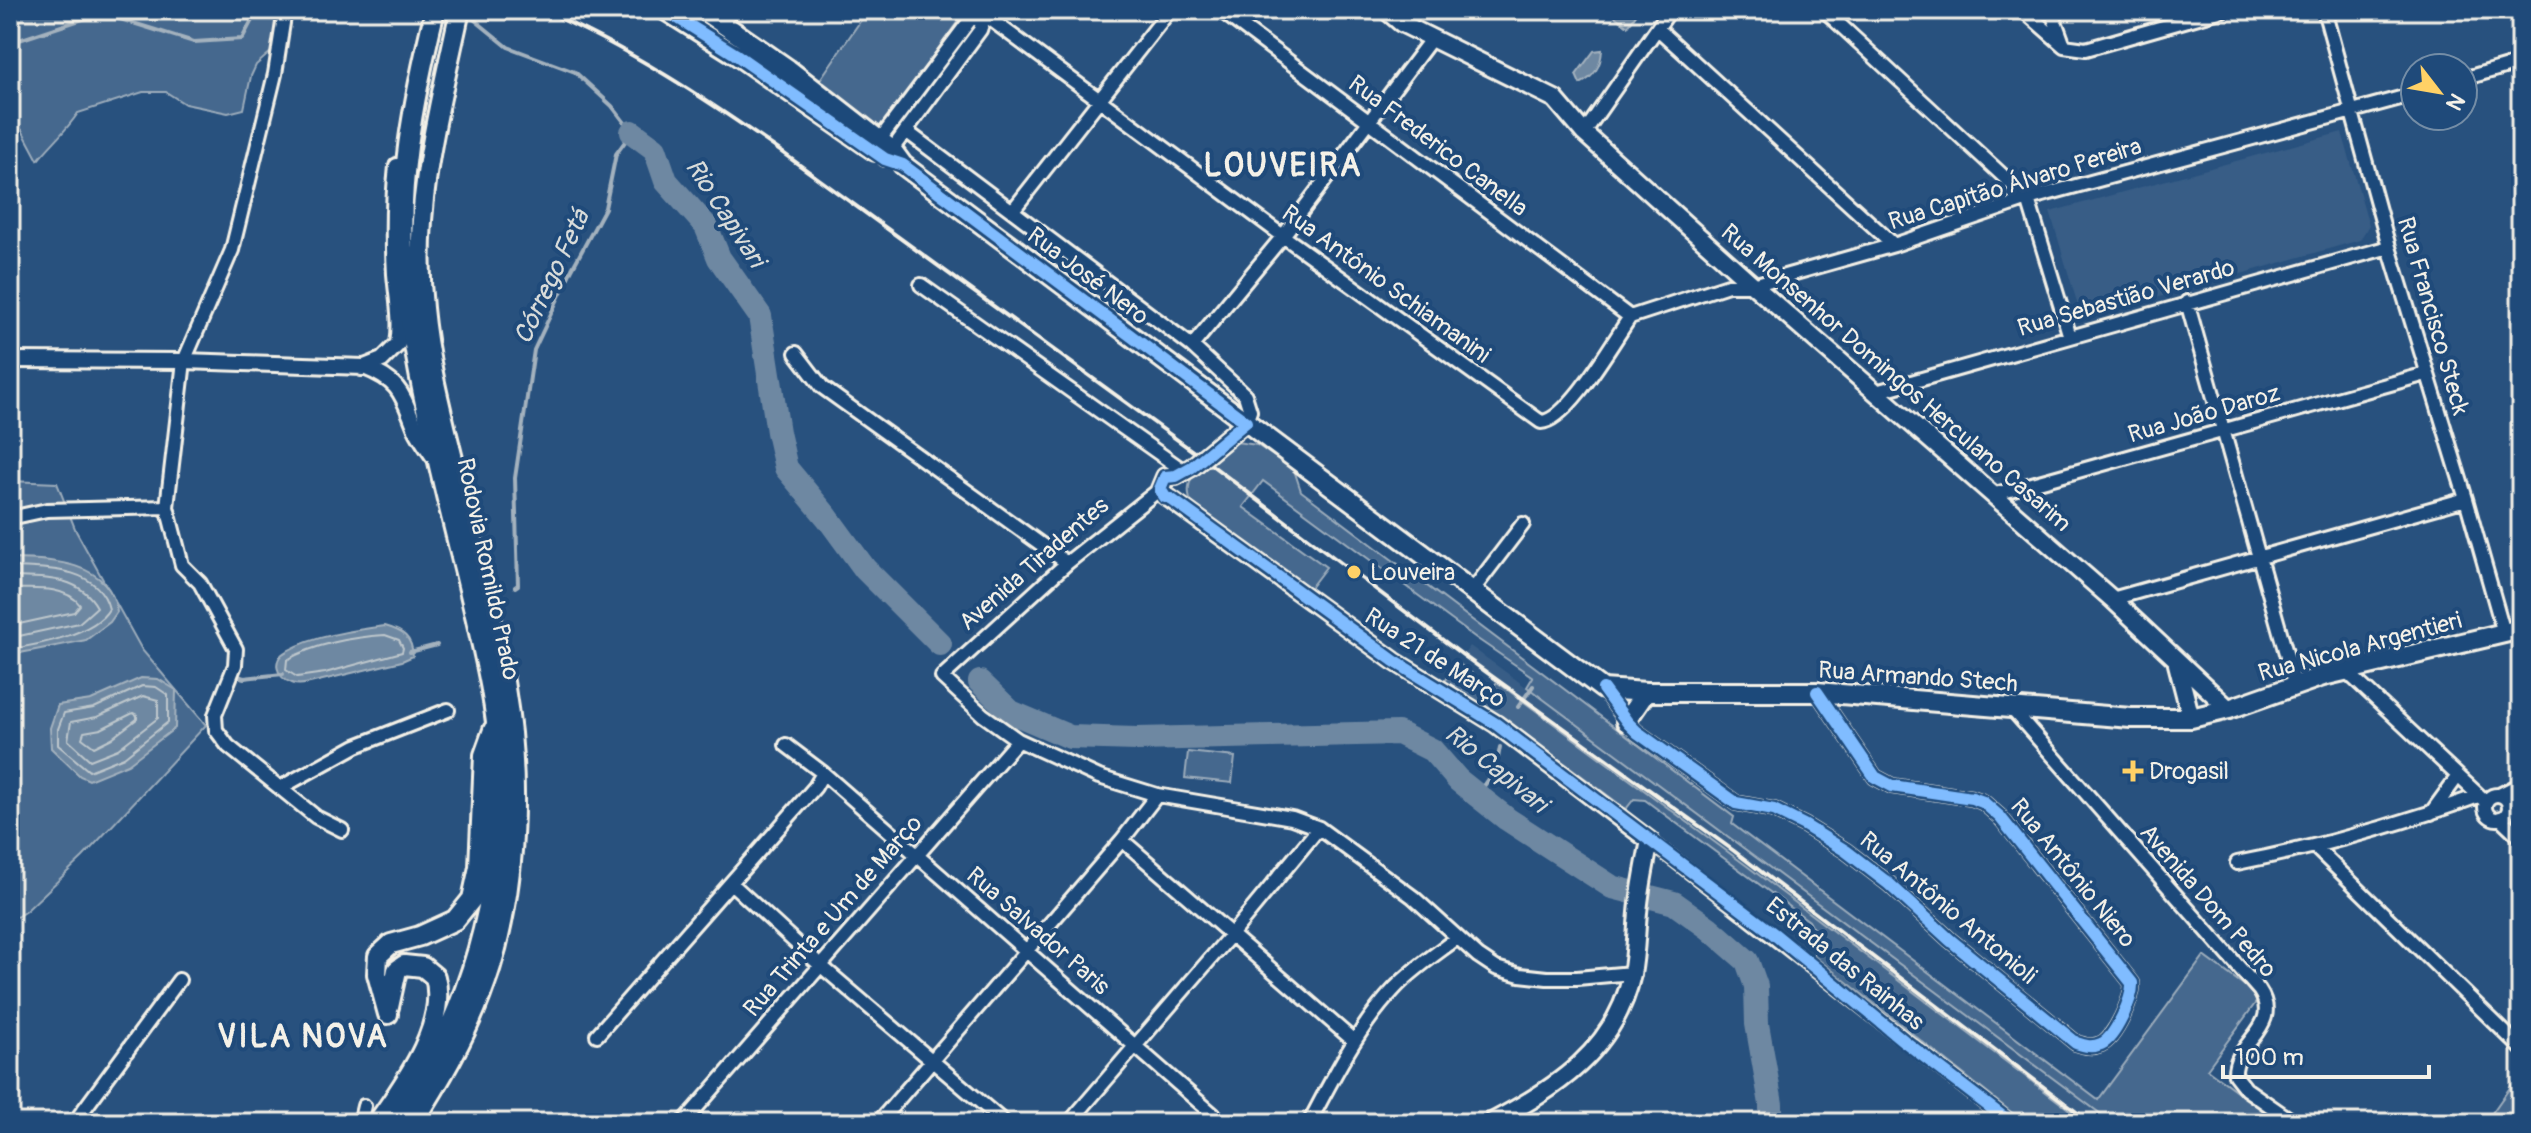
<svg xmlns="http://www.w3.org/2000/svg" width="2531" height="1133" font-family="Pangolin,sans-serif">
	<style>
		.built { fill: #375d86 }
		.green { fill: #45688e; stroke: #9cacbb; stroke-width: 2 }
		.water { fill: #6e88a2; stroke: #a4b2be; stroke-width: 2 }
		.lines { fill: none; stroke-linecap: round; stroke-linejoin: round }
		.shore { stroke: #bec7cc; stroke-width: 2 }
		.stream { stroke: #a4b2be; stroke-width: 4 }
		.river { stroke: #6e88a2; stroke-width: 24 }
		.minor-casing { stroke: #f4f1e8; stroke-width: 18 }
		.tertiary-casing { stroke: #f4f1e8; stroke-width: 20 }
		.secondary-casing { stroke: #f4f1e8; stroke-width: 22 }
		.primary-casing { stroke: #f4f1e8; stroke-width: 24 }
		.minor { stroke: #1f4a7a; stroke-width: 12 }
		.tertiary { stroke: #1f4a7a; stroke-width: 14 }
		.secondary { stroke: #1f4a7a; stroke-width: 16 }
		.primary { stroke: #1f4a7a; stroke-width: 18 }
		.rail { stroke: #f4f1e8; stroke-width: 4 }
		.cycleway-casing { stroke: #1f4a7a; stroke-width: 17 }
		.cycleway { stroke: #80bcff; stroke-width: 12 }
		.poi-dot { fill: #ffd166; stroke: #1f4a7a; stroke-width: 3 }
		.labels { text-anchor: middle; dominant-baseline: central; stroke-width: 8; stroke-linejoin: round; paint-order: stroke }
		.street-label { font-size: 24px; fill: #f4f1e8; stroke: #1f4a7a }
		.poi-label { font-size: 24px; fill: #f4f1e8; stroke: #1f4a7a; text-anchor: start }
		.water-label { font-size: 26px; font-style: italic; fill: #d9dcda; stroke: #1f4a7a }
		.district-label { font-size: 32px; font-weight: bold; letter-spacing: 2px; fill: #f4f1e8; stroke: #1f4a7a }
	</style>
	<rect width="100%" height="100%" fill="#28517e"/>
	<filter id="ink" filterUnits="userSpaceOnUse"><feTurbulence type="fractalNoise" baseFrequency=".0125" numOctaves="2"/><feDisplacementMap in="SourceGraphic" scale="16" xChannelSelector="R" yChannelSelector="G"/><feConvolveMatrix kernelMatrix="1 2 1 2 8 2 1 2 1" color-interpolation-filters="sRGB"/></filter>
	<g filter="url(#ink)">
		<path class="built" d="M2342,132L2369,225L2360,240L2082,319L2050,212Z
			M1470,646L1724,832L2113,1123H2087L1747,866L1462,657Z"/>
		<path class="green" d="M10,10H283V15L272,51L256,65L251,76L244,109L228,113L185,104L166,92H143L78,113C67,130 51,144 38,160L22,130L10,123Z
			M868,10H959L961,17L878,132L819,81Z
			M1236,442L1257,445L1294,470L1301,491L1734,817L1732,824L2098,1100L2204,956L2260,997L2207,1069L2280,1123H2113L1527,687L1533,677L1476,638L1263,481L1243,507L1326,567L1306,593L1194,509C1176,476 1207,463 1229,444Z
			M10,481L57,483L76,531L142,650L206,725L83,857L26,911L10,921Z
			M1458,663L1492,688L1497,682L1747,866L2087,1123H2025L1814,956V930L1809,921L1645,800L1634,799L1626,809L1566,764L1443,684Z
			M1188,752L1235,757L1232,783L1185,778Z
			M2514,1082L2521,1087V1123H2506L2492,1113Z"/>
		<path class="water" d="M1606,10H1639L1628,26Z
			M1602,50C1601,66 1595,77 1580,84L1576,75L1594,51Z
			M10,559C49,559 111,561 117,612L110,622L86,640L10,655Z
			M385,626C403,631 412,637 413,656L402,661L310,683C304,684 298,686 292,683C276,678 271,659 287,651C313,636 355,630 385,626Z
			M141,678L158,679L176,690L175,728L128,764L89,780L80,776L51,748L50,728L58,705L91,700Z"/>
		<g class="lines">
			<path class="shore" d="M10,567C43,568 99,566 109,609C95,634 38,645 10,649
				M10,577C43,578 79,575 97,607L79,623L10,638
				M10,589C32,589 66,585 80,605L74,612L10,626
				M385,635L399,640L403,648L402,652L325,673L297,677L286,670L287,660C314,644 354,637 385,635Z
				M142,686L156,687L168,695V722L124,757L89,771L58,745V729L64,713L94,708Z
				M143,696L158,700V718L118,749L90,760L68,740L71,722L97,717Z
				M133,713L137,715V719L112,738L94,747L82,738L84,732L101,729Z"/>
			<path class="stream" d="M294,10H321
				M465,12L508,47L575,72L612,106L632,132L616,154L605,208L572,269L534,350L515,478L518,585L515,587
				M10,43L101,13L194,42L242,39L252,20L262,10
				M410,652L437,645
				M235,675L244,678L283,674
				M1518,707L1533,686
				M1477,796L1496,769L1500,747"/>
			<path class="river" d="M632,132L655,149L666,181L706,226L719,258L760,316L778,432L786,468L827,517L865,569L940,644
				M980,682L1011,712L1070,737L1137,739L1398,733L1432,750L1458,780L1507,819L1612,887L1674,903L1709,928L1747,961L1756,986L1757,1024L1771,1104V1123"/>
			<g class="minor-casing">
				<path id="minor" d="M285,10L275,74L232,250L184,361L167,507L182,565L200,583L236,649L235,665L215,715L216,730L228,746L316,817L342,830
					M978,10L1283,236L1541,422C1568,421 1614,340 1630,317
					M1220,10L1630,317
					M1824,10L2028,199L2070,337
					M2023,10L2064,46L2086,49L2223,10
					M2051,10L2063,43
					M2324,10L2389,247L2466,499L2504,633
					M1658,29L1894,245
					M2463,79L2521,62
					M906,131L1192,346L1245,395L1250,411L1246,422
					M1584,133L1670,10
					M875,146L970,20L984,14
					M885,159L980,30L987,10
					M1013,210L1170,10
					M921,285L1184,471
					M2187,302L2295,685
					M1630,317L1728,285H1753L1894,245L2028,199L2415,94
					M1192,346L1283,236L1432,38
					M796,353L822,387L1067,563
					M1876,392L2389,247
					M1160,489L1067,563L942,677L983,715L1018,740L1099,777L1157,795L1292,818L1319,828L1413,897L1478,956L1496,968L1520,975L1547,978H1577L1632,973
					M1992,495L2426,374
					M10,518L47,510L167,507
					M1472,591L1523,524
					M2112,599L2466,499
					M2345,670L2486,802
					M1603,689L1628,723L1637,732L1736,803L1774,810L1804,825L1846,851L1889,884L1950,940L2076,1043C2085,1046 2092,1048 2101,1044C2115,1038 2133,998 2132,983L2000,817L1983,802L1972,798L1892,786L1875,777L1817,692
					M2011,708L2259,990C2284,1027 2233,1042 2235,1075L2246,1089L2295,1123
					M786,745L823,773L1223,1123
					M280,788L356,746L448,710
					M2499,795L2521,784
					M2485 807a12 12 0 1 1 24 0a12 12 0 1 1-24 0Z
					M2509,807L2521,795
					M2431,813L2458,776
					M2500,818L2521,838
					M1122,840L1354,1041
					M1650,841C1772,934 1890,1030 2011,1123
					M2315,847L2521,1048
					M2237,863C2319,847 2399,825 2478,796
					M731,883L820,965L1005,1123
					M597,1035L815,787L823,773
					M74,1123L179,980
					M360,1123L364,1106
					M683,1123L1018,740
					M878,1123L1122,840L1157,795
					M1069,1123L1230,936L1319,828
					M1309,1123C1334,1076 1358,1027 1395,988C1413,969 1436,954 1457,938"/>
			</g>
			<g class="tertiary-casing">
				<path id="tertiary" d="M10,360L184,361L364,367C402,382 402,395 416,429C420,438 427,447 433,456
					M362,368L382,360L398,344C402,321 397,298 395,274C393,238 393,202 397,166"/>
			</g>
			<g class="secondary-casing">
				<path id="secondary" d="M1386,10L1401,23L1555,99L1584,133L1753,285L2112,599L2229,709
					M1246,422L1192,467L1176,476L1165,477L1160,489L1162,493L1394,661L1496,724L1650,841C1645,865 1640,889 1638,913C1636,933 1636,954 1632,974C1615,1051 1555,1089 1490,1123
					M2177,664L2191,718"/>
			</g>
			<g class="primary-casing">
				<path id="primary" d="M665,10L735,54L875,151
					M703,10L788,69L892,150L903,165L1603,689L1646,692H1817L2131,718H2191L2229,709L2323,676L2521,629
					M1626,721L1646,692
					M388,1014L377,974L378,956L391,944L420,936L455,920L472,899L479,867L484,755L493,730
					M377,1123C403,1085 448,1026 435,977L423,967L404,965L397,970L389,1007
					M395,1123C472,1012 504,893 499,758C497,705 483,650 471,598C446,493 416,386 405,279C395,189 414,97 435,10
					M413,1123C439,1083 464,1040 481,995C512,915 519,818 511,733C503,654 481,574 462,497C448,435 429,372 423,308C412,207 439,108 460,10"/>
			</g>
			<use href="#minor" class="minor"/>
			<use href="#tertiary" class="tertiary"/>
			<use href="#secondary" class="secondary"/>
			<use href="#primary" class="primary"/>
			<path class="rail" d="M541,10C628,47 706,99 783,153L1201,457L1464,656L1734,851L2091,1123"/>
			<g class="cycleway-casing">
				<path id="cycleway" d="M665,10L735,54L885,159L903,165L1246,422L1192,467L1176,476L1165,477L1160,489L1165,497
					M1171,499L1394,661L1496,724L1774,934L1904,1041L2011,1123
					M1603,689L1628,723L1637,732L1736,803L1774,810L1804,825L1846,851L1889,884L1950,940L2076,1043C2085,1046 2092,1048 2101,1044C2115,1038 2133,998 2132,983L2000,817L1983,802L1972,798L1892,786L1875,777L1817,692"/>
			</g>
			<use href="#cycleway" class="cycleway"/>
		</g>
	</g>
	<g class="poi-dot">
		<circle cx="1354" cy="572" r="8"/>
		<path d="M2129 759h8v8h8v8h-8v8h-8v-8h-8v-8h8z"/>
	</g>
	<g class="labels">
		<g class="street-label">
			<text transform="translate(1438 146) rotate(37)">Rua Frederico Canella</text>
			<text transform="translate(2015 184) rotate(-17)">Rua Capitão Álvaro Pereira</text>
			<text transform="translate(1088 276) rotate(37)">Rua José Nero</text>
			<text transform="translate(1386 284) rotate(36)">Rua Antônio Schiamanini</text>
			<text transform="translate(2126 298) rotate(-16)">Rua Sebastião Verardo</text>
			<text transform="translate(2433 316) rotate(74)">Rua Francisco Steck</text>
			<text transform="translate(1896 378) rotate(41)">Rua Monsenhor Domingos Herculano Casarim</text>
			<text transform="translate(2204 414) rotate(-16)">Rua João Daroz</text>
			<text transform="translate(1034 564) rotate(-41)">Avenida Tiradentes</text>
			<text transform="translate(488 569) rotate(78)">Rodovia Romildo Prado</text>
			<text transform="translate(2360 647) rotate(-15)">Rua Nicola Argentieri</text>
			<text transform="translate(1435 658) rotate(33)">Rua 21 de Março</text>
			<text transform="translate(1918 677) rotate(4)">Rua Armando Stech</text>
			<text transform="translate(2073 873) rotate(51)">Rua Antônio Niero</text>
			<text transform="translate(2208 901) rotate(49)">Avenida Dom Pedro</text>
			<text transform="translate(1948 908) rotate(40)">Rua Antônio Antonioli</text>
			<text transform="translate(833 916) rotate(-49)">Rua Trinta e Um de Março</text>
			<text transform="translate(1038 931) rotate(41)">Rua Salvador Paris</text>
			<text transform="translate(1845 964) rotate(39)">Estrada das Rainhas</text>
		</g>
		<g class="poi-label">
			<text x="1370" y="572">Louveira</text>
			<text x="2149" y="771">Drogasil</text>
		</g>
		<g class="water-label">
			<text transform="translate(725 213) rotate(57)">Rio Capivari</text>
			<text transform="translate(552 277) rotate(-65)">Córrego Fetá</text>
			<text transform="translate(1496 769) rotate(39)">Rio Capivari</text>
		</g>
		<g class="district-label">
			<text x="1283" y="166">LOUVEIRA</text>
			<text x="303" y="1037">VILA NOVA</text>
		</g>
	</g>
	<rect width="2531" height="1133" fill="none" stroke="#1f4a7a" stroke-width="40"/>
	<rect x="20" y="20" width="2491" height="1093" fill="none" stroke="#f4f1e8" stroke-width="3" filter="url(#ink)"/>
	<g transform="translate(2439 92) rotate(121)"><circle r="38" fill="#1f4a7a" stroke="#748da6" stroke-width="2"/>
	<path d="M0-6L14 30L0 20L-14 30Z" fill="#ffd166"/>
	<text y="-12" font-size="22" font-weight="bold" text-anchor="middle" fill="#f4f1e8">N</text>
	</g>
	<path d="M2223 1065v12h206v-12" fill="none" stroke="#f4f1e8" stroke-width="4"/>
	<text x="2235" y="1065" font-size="24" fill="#f4f1e8" stroke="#1f4a7a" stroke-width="6" paint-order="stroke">100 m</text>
</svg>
